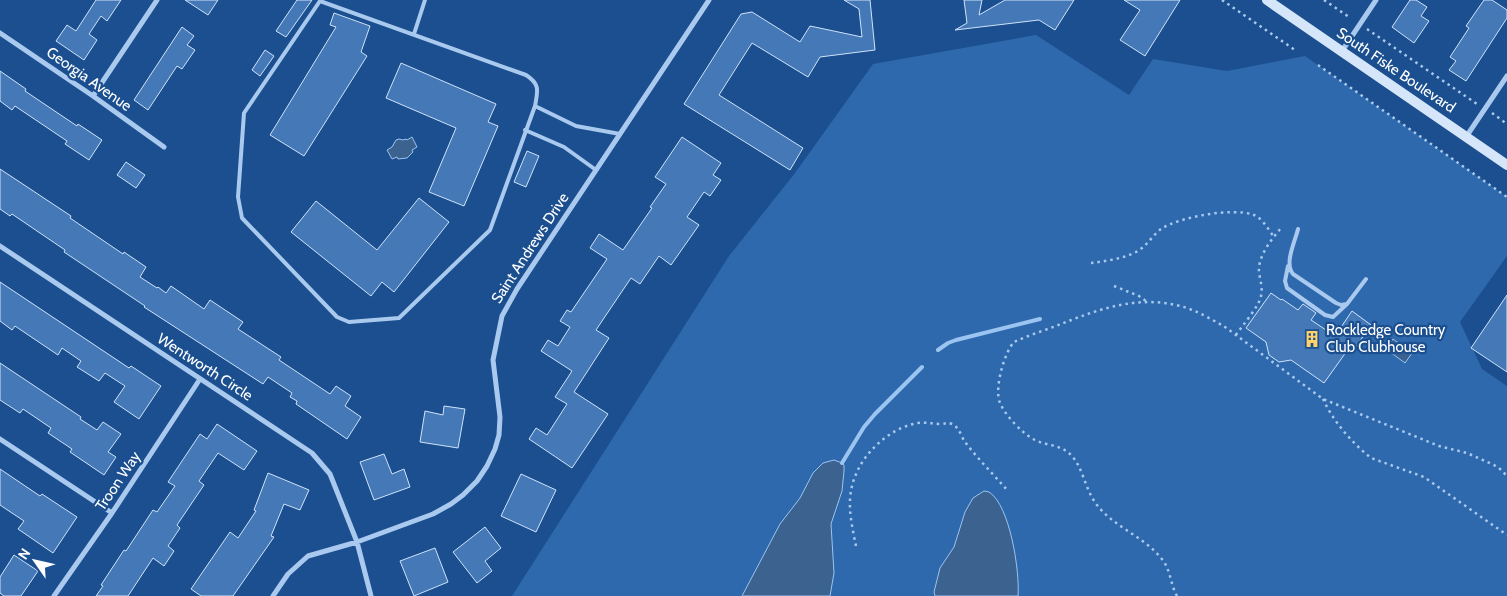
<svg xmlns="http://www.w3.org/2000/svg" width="1507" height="596" font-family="Cabin,sans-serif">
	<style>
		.green { fill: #2e69ad }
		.water { fill: #3c6290; stroke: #9cc4f0 }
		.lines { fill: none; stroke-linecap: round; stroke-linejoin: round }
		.stream { stroke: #9cc4f0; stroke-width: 4 }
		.building { fill: #4478b7; stroke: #cfe3fa }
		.path { stroke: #a9c9ee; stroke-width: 2.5; stroke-dasharray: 2.5 4; stroke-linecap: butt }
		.lane { stroke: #a9c9ee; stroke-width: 4 }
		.street { stroke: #a9c9ee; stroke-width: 5 }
		.secondary { stroke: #d6e6fa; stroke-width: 10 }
		.labels { text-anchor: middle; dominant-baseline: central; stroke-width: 4.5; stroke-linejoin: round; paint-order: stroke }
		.street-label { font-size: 15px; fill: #fff; stroke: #1b4f8f }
		.poi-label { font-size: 15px; fill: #fff; stroke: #1b4f8f; text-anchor: start }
	</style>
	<rect width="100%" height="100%" fill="#1b4f8f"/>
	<path class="green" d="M1036,35L1129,95L1153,59L1227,71L1305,56L1507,197V256L1460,322L1482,369L1507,386V596H512L729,256L795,173L873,64Z"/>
	<path class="water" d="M412,137L417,147L412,150L413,152L407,158L398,159L397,157L392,159L387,150L392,147L396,140L399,139L403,140L406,139L407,140Z
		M1393,339L1412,353L1405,363L1386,349Z
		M834,460L842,463L844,465V471L842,491L831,524L834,573L830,596H742L780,524L800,498L813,473L823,463Z
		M984,491L989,492C1010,505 1020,572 1018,596H935L934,592L940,568L954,547L965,512L973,498Z"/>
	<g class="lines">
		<path class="stream" d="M938,350L948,343L956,340L1040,319
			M842,463L864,427L875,414L922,367"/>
	</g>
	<path class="building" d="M96,0H121L107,21L101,16L89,34L97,40L84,60L56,41L67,25L76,31Z
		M185,0H218L208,15Z
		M297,0H312L286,37L276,31Z
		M844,0H870L875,50L820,57L808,77L752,43L719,95L803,148L790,170L684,104L741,14L752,12L800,42L810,26L862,37L859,9Z
		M964,0H982L979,15L1005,0H1074L1055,30L1039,20L955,30L967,23Z
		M1124,0H1180L1145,56L1120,40L1140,10Z
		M1410,0H1416L1427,7L1421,16L1429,21L1414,43L1392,27Z
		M1484,0H1492L1507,10V18L1466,81L1449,70L1456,61L1450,57L1469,28L1466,26Z
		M334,13L370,26L361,52L367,56L304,156L270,135L336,27L330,25Z
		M182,27L194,36L187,45L195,50L182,69L177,66L148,110L134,100Z
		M265,50L274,56L260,76L252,70Z
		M401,63L496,104L488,122L498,126L464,206L429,192L456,128L386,98Z
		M0,71L26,89L25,91L77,126L78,124L102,140L89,160L65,144L67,141L15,106L12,110L0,101Z
		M682,137L721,163L713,175L721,180L710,196L704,192L687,217L699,225L671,265L659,256L640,284L631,278L596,330L609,338L574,392L608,414L572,468L529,439L536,428L547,435L567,404L555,397L572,371L541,351L548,340L558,346L570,327L560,321L567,310L571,312L607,259L590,248L599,234L623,250L652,208L650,207L666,184L655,177Z
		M527,151L539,156L526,187L514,182Z
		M126,162L145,175L136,188L117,175Z
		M0,169L71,216L70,218L123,254L124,252L146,267L140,277L157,288L158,287L166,293L171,286L204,309L210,300L243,322L238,329L281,357L279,360L330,394L336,386L351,396L345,406L361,417L347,439L296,404L297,401L290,397L292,393L268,377L263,384L144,307L145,306L64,252L65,250L12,214L10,216L0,209Z
		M419,198L449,222L394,292L382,282L371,296L291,232L316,201L377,250Z
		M0,282L129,368L131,366L161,386L139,419L114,402L125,386L105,373L99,381L77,367L81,361L62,348L58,355L15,326L12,330L0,321Z
		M1271,293L1281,300L1282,299L1298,310L1303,304L1316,313L1311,320L1335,336L1352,311L1371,325L1353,351L1349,348L1324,383L1291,360L1279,362L1269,355L1266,342L1246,328Z
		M1507,295V372L1471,348Z
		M0,363L81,417L80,419L97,430L103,422L121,434L108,452L116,457L104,475L70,452L72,449L48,433L51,428L23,409L20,413L0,400Z
		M444,406L465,409L458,448L420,442L425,411L443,415Z
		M217,424L257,451L244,470L218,453L199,481L204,485L177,525L180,528L168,546L174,551L164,566L153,558L128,596H96L103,586L101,585L124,550L126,551L153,510L157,512L175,486L168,482L200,434L207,439Z
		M384,454L392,474L404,469L410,487L374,500L360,462Z
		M0,469L40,496L42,494L77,517L53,553L18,529L24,521L0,505Z
		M268,473L309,490L300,510L284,504L271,536L274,537L233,596H201L191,589L230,532L238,538L256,511L254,510Z
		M521,474L556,490L536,532L501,516Z
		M485,527L501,548L485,561L492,571L477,583L453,552Z
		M435,548L448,582L414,596L400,561Z
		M14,555L38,571L21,596H4L0,593V577Z"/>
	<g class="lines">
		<path class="path" d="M1222,0L1295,50
			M1324,0L1349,17
			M1367,29L1477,104
			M1318,65L1507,197
			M1492,113L1507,124
			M1091,263C1106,261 1122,259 1136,252C1146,247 1152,236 1161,229C1179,217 1233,207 1254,215C1263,219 1268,229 1274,237
			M1114,286L1139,296L1146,301
			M1236,335C1242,326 1260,305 1261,296C1263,288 1260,280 1259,272C1258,256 1271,240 1281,228
			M1323,399C1333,421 1351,442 1371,458L1424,477L1507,535
			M856,546C852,526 847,506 852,486C859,456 888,428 918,423C927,422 933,424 941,424C945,424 947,422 952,424C959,427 961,436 965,442C978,459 994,475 1008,491
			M1177,596C1170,584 1171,569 1161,558C1143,536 1114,527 1097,505C1085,490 1083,467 1071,455C1061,444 1045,446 1033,439C1022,433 1005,415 1000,403C994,389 1004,353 1014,342C1029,335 1046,330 1061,324C1099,309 1138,295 1180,306C1196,310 1211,319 1225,327L1323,399L1439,446L1467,453L1494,465L1500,469L1507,476"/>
		<path class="lane" d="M320,1L526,75C540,84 538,90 535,106L490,230L399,318L349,322L337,317L242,218L238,197L244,113Z
			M414,34L425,0
			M535,106L576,126L620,134
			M525,130L564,147L596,170
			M1298,229C1295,242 1284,263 1293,274L1336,303L1341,305L1347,304L1366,279
			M1288,266L1285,281L1287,288L1325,315L1333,317L1347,304"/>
		<path class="street" d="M0,33L93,96L164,147
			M1342,51L1376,0
			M93,96L157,0
			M1466,137L1507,76
			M0,246L312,453L330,474L357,542L371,596
			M0,439L112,513
			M54,596L112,513L200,379
			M273,596L288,574L308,556L357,542L433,514L451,504L463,495L477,481L487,466L495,449L499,435L500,417L493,360L502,316L517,289L709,0"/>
		<path class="secondary" d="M1267,0L1507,165"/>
	</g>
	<defs>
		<g id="building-bare" transform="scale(1.35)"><path d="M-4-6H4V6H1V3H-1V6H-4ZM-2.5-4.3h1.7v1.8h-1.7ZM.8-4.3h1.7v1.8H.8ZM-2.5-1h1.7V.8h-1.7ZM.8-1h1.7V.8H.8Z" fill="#ffd166" stroke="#1b4f8f" stroke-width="2.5" paint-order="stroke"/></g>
	</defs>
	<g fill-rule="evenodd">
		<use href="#building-bare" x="1312" y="339"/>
	</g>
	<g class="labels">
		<g class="street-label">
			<text transform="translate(1396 70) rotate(34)">South Fiske Boulevard</text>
			<text transform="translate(89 79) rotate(35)">Georgia Avenue</text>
			<text transform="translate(530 248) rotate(-57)">Saint Andrews Drive</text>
			<text transform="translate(205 367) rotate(33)">Wentworth Circle</text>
			<text transform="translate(118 481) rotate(-56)">Troon Way</text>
		</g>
		<g class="poi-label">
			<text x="1326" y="330">Rockledge Country<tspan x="1326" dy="17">Club Clubhouse</tspan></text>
		</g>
	</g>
	<g transform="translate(35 561) rotate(304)" stroke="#1b4f8f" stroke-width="4" paint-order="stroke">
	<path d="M0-4L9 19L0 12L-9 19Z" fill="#ffffff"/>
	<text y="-8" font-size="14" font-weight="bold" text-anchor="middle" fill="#ffffff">N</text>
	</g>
</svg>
